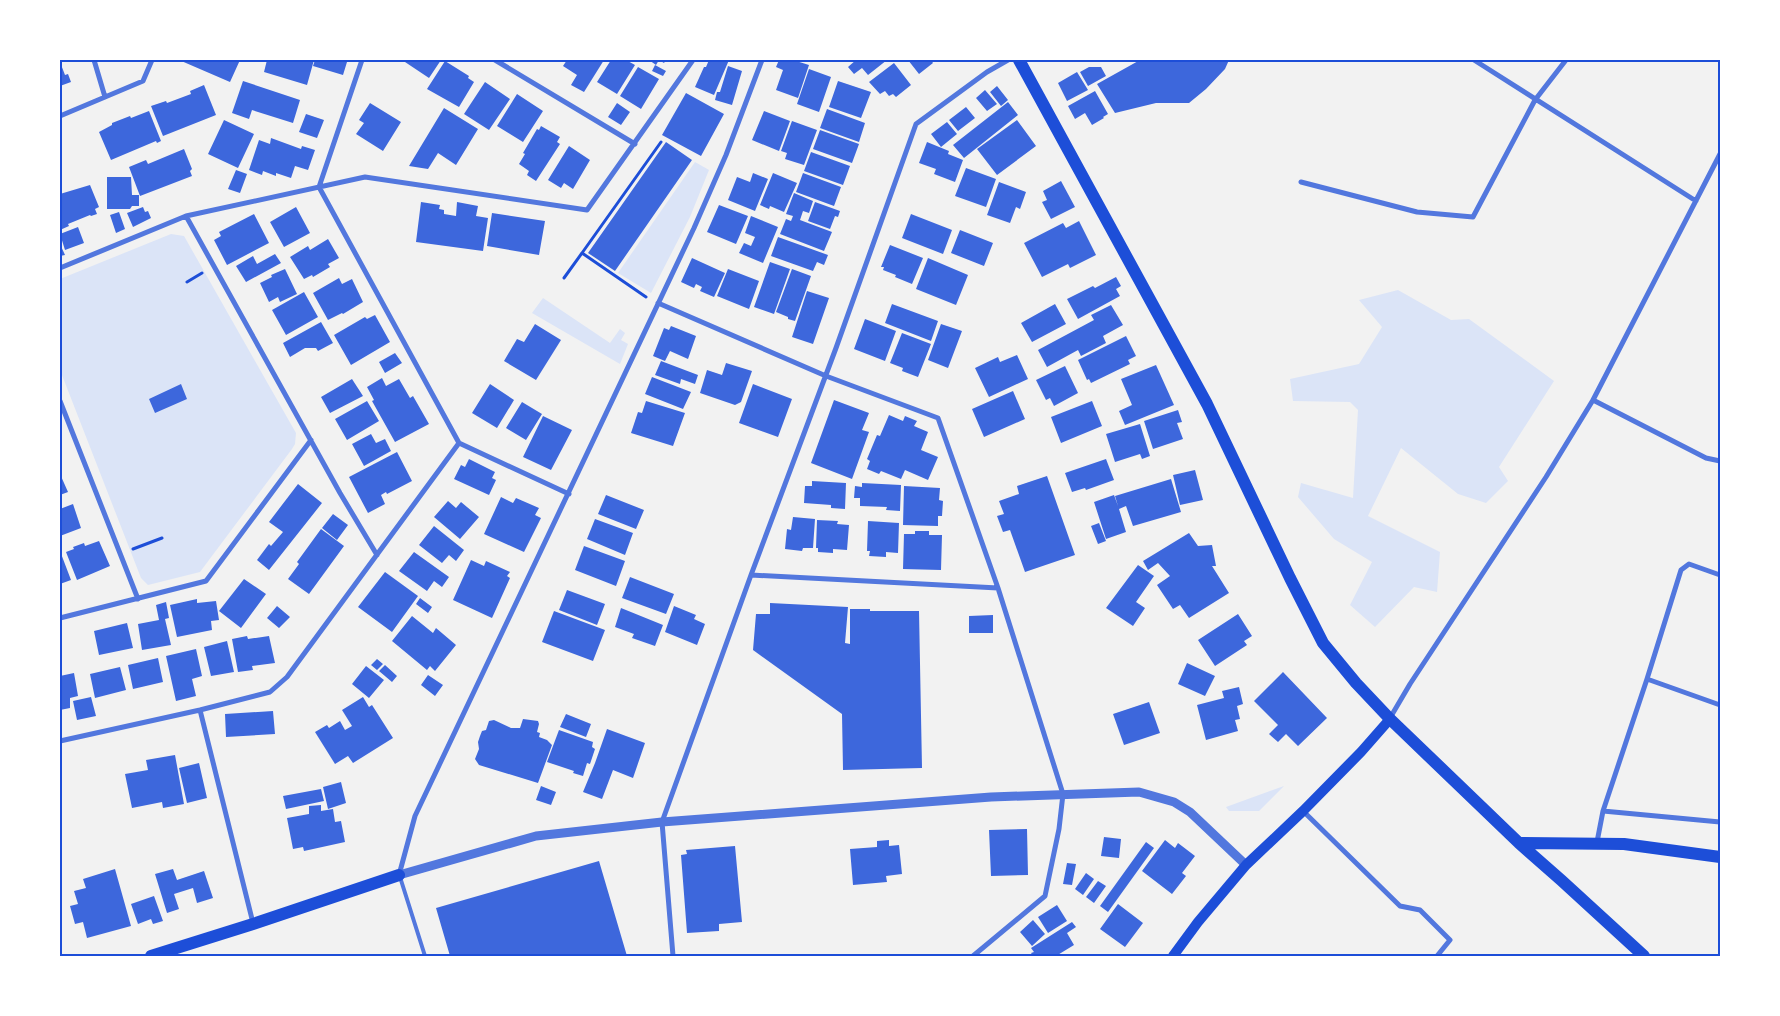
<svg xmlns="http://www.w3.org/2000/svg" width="1780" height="1016" font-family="Helvetica,sans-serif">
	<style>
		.green { fill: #dbe4f7 }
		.building { fill: #3d67dc }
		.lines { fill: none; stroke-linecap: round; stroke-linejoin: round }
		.path { stroke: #1d4ed8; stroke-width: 3 }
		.service { stroke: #5277de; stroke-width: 4 }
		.minor { stroke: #5277de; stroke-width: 5 }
		.tertiary { stroke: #5277de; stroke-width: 9 }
		.secondary { stroke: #1d4ed8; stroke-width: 10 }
		.primary { stroke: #1d4ed8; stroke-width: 12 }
		.neatline { fill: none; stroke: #1d4ed8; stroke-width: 2 }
	</style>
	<rect width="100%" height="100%" fill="#f2f2f2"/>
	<path class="green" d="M695,162L709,170L690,217L651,293L618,273Z
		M171,234L184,236L296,433L295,444L292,449L200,572L148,585L141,578L60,370V279Z
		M1398,290L1451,320L1469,319L1554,381L1499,467L1508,481L1486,503L1458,494L1401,448L1368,516L1440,552L1437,592L1414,587L1375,627L1350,605L1372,562L1334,539L1298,497L1301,483L1353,498L1358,410L1350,402L1293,401L1290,379L1359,364L1382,327L1359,300Z
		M543,298L610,343L620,329L625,333L621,340L628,344L620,364L532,313Z
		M1284,786L1259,811H1229L1226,807Z"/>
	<path class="building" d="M179,60H240L230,82Z
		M267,60H314L307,85L264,72Z
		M315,60H339L347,62L343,75L313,66Z
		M402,60H441L429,78Z
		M567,60H604L584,92L571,85L577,75L563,66Z
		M611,60H626L635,65L617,94L597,82Z
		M649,60H666L664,63L659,60L656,65Z
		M709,60H729L714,95L695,87L704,67H706Z
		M779,60H793L809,65L798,98L776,90L783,70L776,67Z
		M856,60H887L868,75L862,68L854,74L848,67Z
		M908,60H931L933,63L919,74Z
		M1140,60H1229L1225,69L1206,89L1189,103H1156L1115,113L1097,84Z
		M445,61L469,76L468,78L474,82L459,107L427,89Z
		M60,62L65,75L68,74L71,82L60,86Z
		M894,63L911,85L896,97L893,94L889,96L885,91L880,94L869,82Z
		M655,65L666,71L663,76L652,71Z
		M728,66L742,71L732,105L715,100L717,92H720Z
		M638,67L659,79L641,109L620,96Z
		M1089,67H1101L1106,76L1088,86L1080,72Z
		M809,69L831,77L819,112L797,104Z
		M1077,72L1088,90L1067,101L1058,83Z
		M243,81L300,100L293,123L252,110L249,119L232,113Z
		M838,81L871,92L861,118L829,107Z
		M485,82L510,99L489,130L464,114Z
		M204,85L216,115L163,136L151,106L166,101L167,103L191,94L190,91Z
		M997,86L1008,100L1001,106L990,92Z
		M985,90L997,104L987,111L976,98Z
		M1095,91L1108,114L1103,117L1104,118L1092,125L1085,113L1075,119L1068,106Z
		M686,93L724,114L701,156L662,135Z
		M517,94L543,111L523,142L497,126Z
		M1008,102L1018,115L964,158L953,145Z
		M370,103L401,122L383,151L356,134L364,123L359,120Z
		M617,103L630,112L621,125L608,117Z
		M966,107L975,118L958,131L949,120Z
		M444,108L478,129L456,165L438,153L428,169L409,166Z
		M827,109L865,123L859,142L820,128Z
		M149,111L161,141L157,143L156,141L111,160L99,132L112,125V123L130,116L131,118Z
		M764,111L790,121L779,151L752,140Z
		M306,114L324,120L317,138L299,132Z
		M224,120L254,134L238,168L208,154Z
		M1017,120L1036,146L997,175L977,149Z
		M792,121L817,130L804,165L785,159L787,153L781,151Z
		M947,122L957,134L941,147L931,134Z
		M541,126L560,137L557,142L560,144L536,181L527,175L529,171L519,164L525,154L523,153L537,129L539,130Z
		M820,130L859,144L852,163L813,149Z
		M271,138L301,149L302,146L315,150L308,170L295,166L291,178L276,173V176L263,171L262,175L249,170L259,140L270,144Z
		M666,142L692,160L615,271L588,253Z
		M927,142L949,151L948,154L963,160L955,182L934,174L936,169L919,163Z
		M569,146L590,160L573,189L564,183L561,188L548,180Z
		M184,149L192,169L190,171L192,176L140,196L129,167L146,160L148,164Z
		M811,152L850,166L843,185L804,171Z
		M966,168L996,179L986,207L955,196Z
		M236,170L247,174L240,193L228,189Z
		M753,173L768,179L755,211L728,200L737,177L750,182Z
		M773,173L797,183L784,212L770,206L769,209L760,205Z
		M803,173L841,187L834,206L796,192Z
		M107,177H131L132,195H139V206H132L130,209H107Z
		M1061,181L1075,207L1051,219L1042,202L1047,200L1043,191Z
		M999,182L1026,192L1020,209L1016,207L1010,223L987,215Z
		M90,185L99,207L95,209L97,214L91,216L90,215L68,224L69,226L60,230V194Z
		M794,193L813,201L809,213L803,211L800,220L832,232L824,251L780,234L786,219L791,221L793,216L786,214Z
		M421,202L440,205L439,209L444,210V214L456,216L457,202L478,206L476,216L488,218L483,251L416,242Z
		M815,202L840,211L838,217L835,216L830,229L808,221Z
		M719,205L748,216L736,244L707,232Z
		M143,207L145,212L148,211L151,218L133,227L127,213Z
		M296,207L310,233L284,247L270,222Z
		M119,212L125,229L116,233L110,215Z
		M492,213L545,221L539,255L487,246Z
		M254,214L269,243L227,265L214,240L221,236L219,232Z
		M911,214L952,230L943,254L902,238Z
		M751,216L778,227L763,263L739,253L744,243L751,246L755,237L745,233Z
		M1079,221L1096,255L1070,268L1068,264L1042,277L1024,243L1063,223L1066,228Z
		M78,227L84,243L65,250L60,234Z
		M960,230L993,243L984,266L951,253Z
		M778,237L828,255L824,265L817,262L813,271L771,256Z
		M328,239L339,258L328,264L330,267L313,277L312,275L304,279L290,257L308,246L310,250Z
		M60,244L65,255L60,256Z
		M890,245L923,258L912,284L895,277L896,275L883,270L884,267H881Z
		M275,254L281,263L246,282L236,266L253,256L257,264Z
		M692,258L725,273L714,297L700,291L702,287L696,284L694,288L681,282Z
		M928,258L968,275L956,305L916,289Z
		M770,262L790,269L774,314L754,307Z
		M285,269L297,294L280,302L278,297L269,302L260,283L272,277L271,275Z
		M728,269L759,281L749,309L717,296Z
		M792,269L811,276L795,321L788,319V317L776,312Z
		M1116,277L1121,286L1116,289L1120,296L1078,319L1067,299L1093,286L1095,288Z
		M339,278L342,284L352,279L363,302L343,314L342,313L328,320L313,293Z
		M807,291L829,298L813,344L792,337Z
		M304,292L318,317L286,335L272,310Z
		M892,304L938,321L931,341L885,323Z
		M1055,304L1066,324L1032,342L1021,323Z
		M1111,305L1123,325L1103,336L1106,343L1081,356L1078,350L1047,367L1038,350L1094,320L1091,315Z
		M375,315L390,342L351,365L334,335L365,317L367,319Z
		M865,319L896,331L885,361L854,349Z
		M321,322L333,343L318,351L316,348H305L290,357L283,343Z
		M535,324L561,340L536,380L504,361L517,339L524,342Z
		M941,324L962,331L948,368L928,360Z
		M671,326L696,336L688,359L670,351L665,361L653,356L664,328L669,330Z
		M902,333L931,344L918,377L902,371L903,368L890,363Z
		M1126,336L1136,356L1128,360L1130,364L1091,383L1089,379L1087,380L1078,360Z
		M395,353L402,363L385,373L379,362Z
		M1017,355L1028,379L989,397L975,368L998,357L1000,362Z
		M661,361L698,375L695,384L681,379L680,384L655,375Z
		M726,363L752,371L741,402L735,405L700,393L707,370L722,375Z
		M1156,365L1174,405L1125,425L1119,411L1132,405L1121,379Z
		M1065,366L1078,393L1054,406L1050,398L1046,400L1036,380Z
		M652,377L691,392L683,409L645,394Z
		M382,378L386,386L399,379L410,398L413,396L429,424L395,442L372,401L374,400L367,387Z
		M352,379L363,396L330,413L321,397Z
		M181,384L187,399L155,413L149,399Z
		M490,384L514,400L497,428L472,413Z
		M753,384L792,399L778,437L739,423Z
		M1013,391L1025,419L984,437L972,409Z
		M834,400L869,413L862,430L869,432L852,479L811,463Z
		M367,401L379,421L347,440L335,419Z
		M646,401L685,413L673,446L631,433L638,412L642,413Z
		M1092,401L1102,426L1061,443L1051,417Z
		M522,402L542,414L526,440L506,428Z
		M1178,410L1182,422L1177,423L1183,439L1153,449L1144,421Z
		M889,415L903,421L905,416L917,421L914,426L928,432L921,450L938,457L928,480L905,470L901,479L881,471L879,474L867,469L870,461L867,459L877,435L880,436Z
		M543,416L572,430L551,470L523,457Z
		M1140,424L1150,456L1142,459L1140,454L1115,462L1106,434Z
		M371,434L376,443L385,439L391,451L364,466L352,444Z
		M397,452L412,481L387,494L386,492L381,495L385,504L368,513L349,477Z
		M469,459L495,472L492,478L496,480L489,495L454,479L461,465L465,467Z
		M1106,459L1114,480L1086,490L1085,488L1072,492L1065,473Z
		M1195,470L1203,500L1180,505L1173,475Z
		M60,474L68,492L60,495Z
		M1047,476L1075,555L1025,572L1010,530L1003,532L997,516L1004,514L999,501L1019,494L1017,486Z
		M1171,479L1181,512L1133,526L1126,506L1119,509L1126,532L1106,539L1094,502L1114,495L1118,506L1115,496Z
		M812,481L846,483L845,509L831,508V505L804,503L805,486H812Z
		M862,483L901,485L900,511L886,510L887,507L860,506V498H854L855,486L862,487Z
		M298,484L322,503L269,570L257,560L269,544L271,546L283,532L269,522Z
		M904,486L940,488L939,500L943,501L942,516H938V526L903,525Z
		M606,495L644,510L636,529L598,514Z
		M501,497L513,503L516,498L539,508L535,515L541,518L524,552L484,534Z
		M448,501L456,508L461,502L479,517L460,539L434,517Z
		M73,504L81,528L60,536V509Z
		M333,514L348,525L337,540L322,528Z
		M793,517L815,519L813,548H803L802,551L785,549L787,529L791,530Z
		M595,519L633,533L625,555L587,539Z
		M817,520L838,521L837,524L849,525L847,550L833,549V553L818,552V548H816Z
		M868,521L899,523L898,553L886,552V557L869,556L870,551H867Z
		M1099,523L1106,541L1098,544L1091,526Z
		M434,526L464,550L456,561L449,555L442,563L419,545Z
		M321,529L344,546L309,594L288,579L299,564L297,562Z
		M915,531H929V535H942L941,570L903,569L904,534H915Z
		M1189,533L1198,546L1212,545L1216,566H1212L1229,593L1189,618L1180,605L1173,609L1157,585L1170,576L1158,563L1148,570L1143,561Z
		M99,541L110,566L77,580L66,552L74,549L73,547L84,543L85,546Z
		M584,546L625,561L616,586L575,570Z
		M60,551L71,580L60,584Z
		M414,552L449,577L442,587L434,581L427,591L399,571Z
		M471,560L484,566L486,561L510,572L507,576L510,578L492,618L453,600Z
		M1138,565L1154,576L1136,602L1145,608L1133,626L1106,608Z
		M385,572L418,596L392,632L358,607Z
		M630,577L674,594L666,614L622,598Z
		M244,579L266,594L241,628L219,611Z
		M567,590L605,604L597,625L559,610Z
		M420,598L432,607L428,613L416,604Z
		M197,599V603L216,601L219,620L211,621L212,630L177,637L170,605Z
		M166,602L169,618L165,619L171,645L142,650L138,624L159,620L156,605Z
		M770,603L848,607L845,643L850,644V609H870V611H919L922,768L843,770L842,714L753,650L756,614H770Z
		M277,606L290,617L279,628L267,618Z
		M674,606L696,615L694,619L705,624L697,645L665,632Z
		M621,608L663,625L655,646L632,638L634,634L615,627Z
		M554,611L605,630L593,661L542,642Z
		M1238,614L1252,636L1244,641L1247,645L1215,666L1198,640Z
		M993,615V633H969V616Z
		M412,616L433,633L436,628L456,645L435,671L430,666L427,670L392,641Z
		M127,623L133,648L99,655L94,631Z
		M247,636L248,639L269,636L275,663L252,666L253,670L238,672L232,639Z
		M227,641L234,672L211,676L204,647Z
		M196,649L202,676L192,679L196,696L176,701L166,656Z
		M158,658L163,682L133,689L128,665Z
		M377,659L383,664L377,670L371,665Z
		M1187,663L1215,676L1205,696L1178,684Z
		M385,665L397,676L392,682L379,671Z
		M366,666L384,680L369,698L352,684Z
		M120,667L126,690L95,698L90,674Z
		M1283,672L1327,718L1298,746L1286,734L1278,742L1269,734L1278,725L1254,701Z
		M74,673L78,696L70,698V708L60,710V676Z
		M428,675L443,685L435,696L421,685Z
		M1239,687L1243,704L1237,706L1240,719L1235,720L1238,731L1206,740L1197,705L1224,698L1222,691Z
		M91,697L96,716L77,720L73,701Z
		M363,697L369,707L372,705L393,738L353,763L348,756L335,764L315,732L327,725L329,728L340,721L345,730L352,726L342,710Z
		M1149,702L1160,733L1124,745L1113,714Z
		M273,711L275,734L226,737L225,714Z
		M566,714L591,724L586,737L560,727Z
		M523,719L538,721L539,724L537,732L540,733L539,737L547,740L552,745L538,783L479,765L475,759L479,749L478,742L480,736L482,731L486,730L489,721L494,720L511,728H520Z
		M607,729L645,743L633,778L613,770L602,799L583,792L595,763Z
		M559,730L593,742L592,747L595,749L590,764L587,763L583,776L573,773L574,771L547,762Z
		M175,755L184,804L163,808L162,802L132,808L125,774L148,770L146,760Z
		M199,763L207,798L187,803L179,768Z
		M341,782L346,803L328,809L323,787Z
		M541,786L556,792L551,805L536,800Z
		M321,789L324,801L286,809L283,796Z
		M321,805V811L333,809L335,822L341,821L345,842L304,851L303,847L293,849L287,818L309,814V806Z
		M1027,829L1028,875L991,876L989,830Z
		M1104,837L1121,839L1119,858L1101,856Z
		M889,840V846L899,845L902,874L886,876L887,882L853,885L850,849L877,847V841Z
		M1165,840L1175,848L1178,843L1195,856L1182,873L1186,876L1172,894L1142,871Z
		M1146,842L1154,848L1108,912L1100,906Z
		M735,846L742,922L719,924V931L687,933L681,855L687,854L686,850Z
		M599,861L627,956H450L436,908Z
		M1067,863L1076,864L1072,885L1063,884Z
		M115,869L131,926L87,938L83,922L75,924L70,906L78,904L74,891L86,888L83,879Z
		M173,869L177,880L204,871L213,898L197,903L193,888L174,894L179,909L167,913L155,874Z
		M1086,873L1094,879L1083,895L1075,889Z
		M1098,881L1106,886L1094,903L1086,897Z
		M154,896L163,921L153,924L151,919L138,924L131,904Z
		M1118,904L1143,923L1125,947L1100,929Z
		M1057,905L1067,921L1048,933L1038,917Z
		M1033,920L1045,934L1032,946L1020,932Z
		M1072,922L1076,927L1067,933L1074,945L1056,956H1033L1031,953L1034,952L1031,948Z"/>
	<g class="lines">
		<path class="path" d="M564,278L582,253
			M187,282L202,273
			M646,297L582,253L661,142
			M133,549L162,538"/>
		<path class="service" d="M400,877L425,956"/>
		<path class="minor" d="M94,60L105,97
			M362,60L319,187L459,443L569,494
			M495,60L635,144
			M1474,60L1696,201
			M60,116L143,81L152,60
			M1301,182L1417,212L1473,217L1535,100L1566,60
			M186,216L340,493L377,555
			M60,268L186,216L365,177L587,210L693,60
			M658,303L826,376L938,418L998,588L1063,794L1059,829L1045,896L973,956
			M1593,400L1706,458L1720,461
			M60,401L138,599
			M751,575L998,588
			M1720,575L1689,564L1681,570L1647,679L1603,811L1720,822
			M60,618L206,581L311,440
			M1647,679L1720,705
			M200,710L253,923
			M1390,718L1410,684L1546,477L1593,400L1720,154
			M60,741L200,710L270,692L287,677L459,443
			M1303,811L1400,906L1420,910L1450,940L1437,956
			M1597,842L1603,811
			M399,875L415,816L694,228L726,155L762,60
			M673,956L662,822L751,575L836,348L916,124L987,72L1008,60"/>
		<path class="tertiary" d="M399,875L536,836L662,822L991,797L1139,792L1174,802L1190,812L1246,865"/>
		<path class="secondary" d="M1173,956L1198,922L1246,865L1303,811L1361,752L1390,719"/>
		<path class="primary" d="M1019,60L1207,404L1290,578L1323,643L1356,683L1390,719L1519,843L1561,880L1644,956
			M1519,843L1624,844L1720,857
			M151,956L253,924L399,875"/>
	</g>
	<rect width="1780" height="1016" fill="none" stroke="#ffffff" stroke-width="122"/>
	<rect x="61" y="61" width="1658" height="894" class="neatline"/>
</svg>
